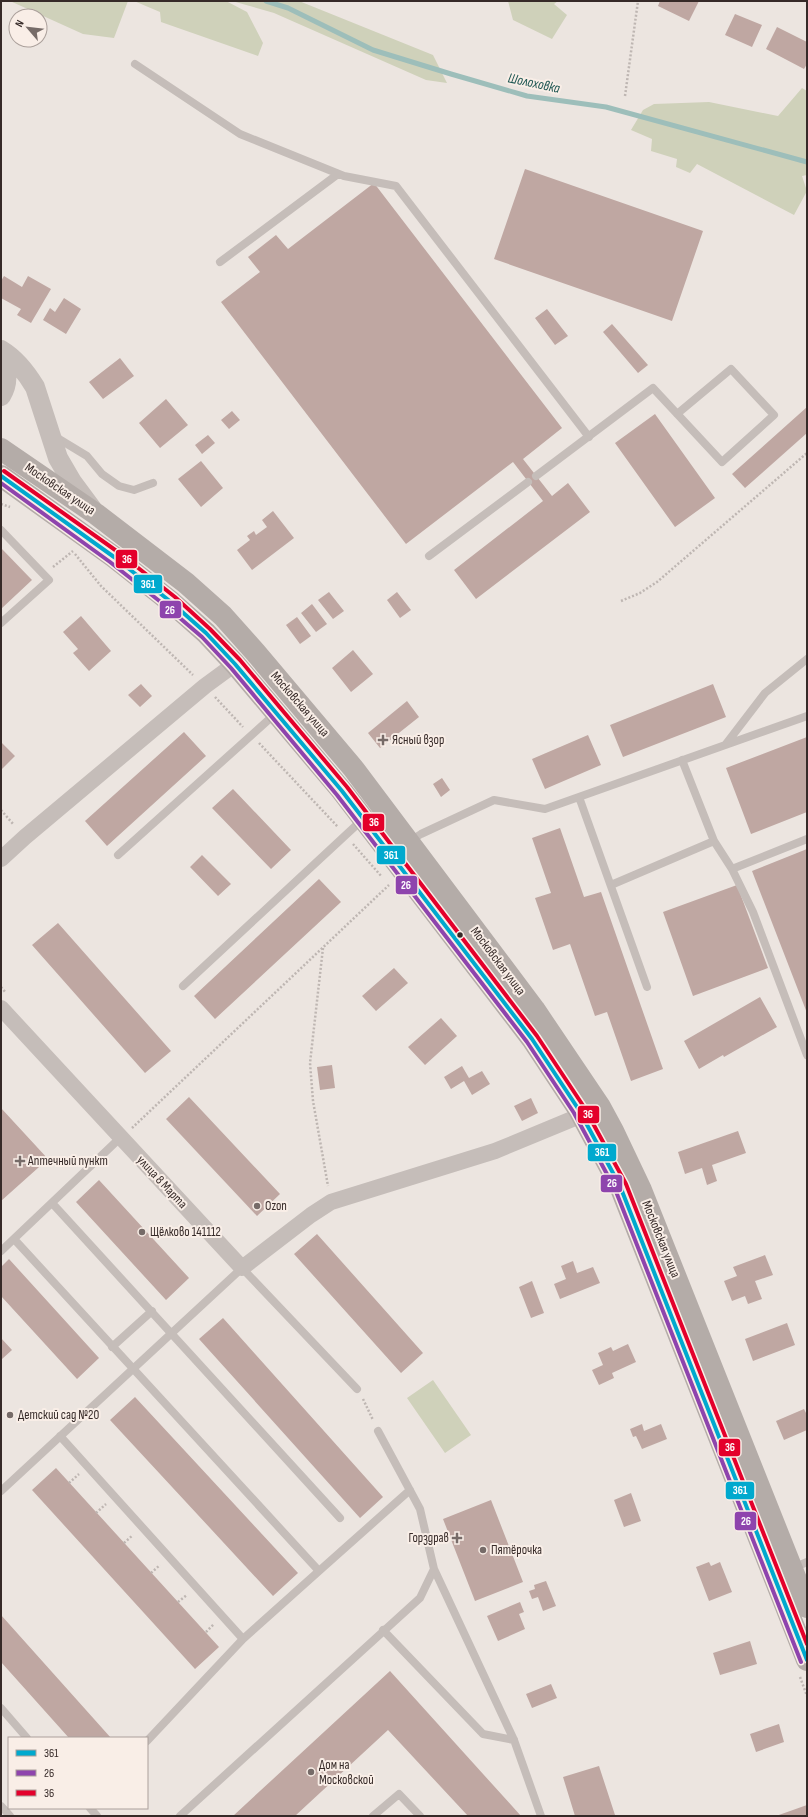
<svg xmlns="http://www.w3.org/2000/svg" width="808" height="1817" font-family="'Sofia Sans Condensed',sans-serif">
	<style>
		.green { fill: #cfd1ba }
		.lines { fill: none; stroke-linecap: round; stroke-linejoin: round }
		.stream { stroke: #9dbeba; stroke-width: 5 }
		.building { fill: #bfa7a2 }
		.path { stroke: #beb6b2; stroke-width: 2.5; stroke-dasharray: 2 2; stroke-linecap: butt }
		.service { stroke: #c5bdb9; stroke-width: 8 }
		.minor { stroke: #c5bdb9; stroke-width: 16 }
		.tertiary { stroke: #c5bdb9; stroke-width: 20 }
		.primary { stroke: #b4aca8; stroke-width: 22 }
		.bus-1-casing { stroke: #f9eee7; stroke-width: 7 }
		.bus-2-casing { stroke: #f9eee7; stroke-width: 7 }
		.bus-3-casing { stroke: #f9eee7; stroke-width: 7 }
		.bus-1 { stroke: #00a9ce; stroke-width: 4 }
		.bus-2 { stroke: #8e44ad; stroke-width: 4 }
		.bus-3 { stroke: #e4002b; stroke-width: 4 }
		.poi-dot { fill: #766b68; stroke: #f9eee7; stroke-width: 1.5 }
		.bus-dot { fill: #362a28; stroke: #f9eee7; stroke-width: 1.5 }
		.labels { text-anchor: middle; dominant-baseline: central; stroke-width: 4; stroke-linejoin: round; paint-order: stroke }
		.street-label { font-size: 13px; fill: #362a28; stroke: #f9eee7 }
		.poi-label { font-size: 13px; fill: #362a28; stroke: #f9eee7; text-anchor: start }
		.water-label { font-size: 14px; font-style: italic; fill: #1e5652; stroke: #f9eee7 }
		.line-badge { stroke: #f9eee7; stroke-width: 1.5 }
		.badge-label { font-size: 11px; text-anchor: middle; font-weight: bold; fill: #fff }
	</style>
	<rect width="100%" height="100%" fill="#ece5e0"/>
	<path class="green" d="M10,1H128L114,38L83,34Z
		M134,1H226L247,12L263,43L258,56L161,22L160,12Z
		M232,1H299L433,55L447,83L426,80L274,13Z
		M508,1H558L554,4L567,15L552,39L513,20Z
		M802,88L807,91V175L802,176L807,191L794,215L697,164L690,173L676,167L677,159L651,151L652,139L631,130L643,110L654,104L709,102L778,116Z
		M433,1380L471,1435L445,1453L407,1398Z"/>
	<g class="lines">
		<path class="stream" d="M266,1L288,8L373,50L451,74L527,96L606,107L807,162"/>
	</g>
	<path class="building" d="M660,1H699L689,21L658,6Z
		M735,14L762,25L752,47L725,35Z
		M777,27L807,42V64L804,69L766,49Z
		M525,169L703,231L672,321L494,259Z
		M374,183L562,428L523,459L552,496L568,483L590,512L476,599L454,570L543,501L513,462L406,544L221,302L260,272L248,257L276,235L288,249Z
		M4,276L22,287L28,276L51,289L31,323L17,315L21,309L1,298V281Z
		M64,298L81,309L66,334L43,320L50,308L55,312Z
		M547,309L568,336L555,345L535,318Z
		M612,324L648,365L638,373L603,332Z
		M120,358L134,376L103,399L89,382Z
		M166,399L188,425L160,448L139,423Z
		M807,407V433L745,488L732,474Z
		M232,411L240,420L229,429L221,420Z
		M655,414L715,498L675,527L615,443Z
		M208,435L215,443L202,454L195,445Z
		M201,461L223,488L201,507L178,479Z
		M273,511L294,538L252,570L237,550L250,540L247,536L254,531L256,535L267,527L262,520Z
		M1,548L32,580L1,609Z
		M329,592L344,611L333,619L318,600Z
		M397,592L411,610L400,618L387,600Z
		M312,604L327,624L316,632L301,613Z
		M81,616L111,651L89,671L73,653L78,649L63,632Z
		M297,617L311,636L300,644L286,625Z
		M353,650L373,674L351,692L332,668Z
		M141,684L152,696L140,707L128,695Z
		M713,684L726,717L623,757L610,725Z
		M407,701L419,717L380,748L368,733Z
		M184,732L206,756L107,846L85,821Z
		M588,735L601,765L545,789L532,759Z
		M807,737V812L751,834L726,768Z
		M1,742L15,756L1,770Z
		M442,778L450,790L441,797L433,784Z
		M233,789L291,850L271,869L212,808Z
		M560,828L584,897L601,892L663,1069L631,1081L607,1012L595,1016L570,944L553,950L535,898L551,893L532,838Z
		M807,849V1013L752,871Z
		M202,855L231,884L218,896L190,867Z
		M319,879L341,902L215,1019L194,996Z
		M737,885L768,968L693,996L663,912Z
		M58,923L171,1051L145,1073L32,945Z
		M394,968L408,983L376,1011L362,996Z
		M760,997L777,1027L724,1057L723,1055L699,1069L684,1041Z
		M441,1018L457,1036L425,1065L408,1047Z
		M332,1065L335,1088L320,1090L317,1067Z
		M462,1066L469,1078L482,1071L490,1084L472,1095L464,1081L451,1089L444,1077Z
		M189,1097L280,1194L257,1216L166,1119Z
		M531,1098L538,1113L522,1121L514,1106Z
		M1,1108L48,1159L1,1201Z
		M738,1131L746,1153L712,1165L717,1181L707,1185L702,1168L685,1174L678,1152Z
		M99,1180L189,1278L166,1300L76,1202Z
		M317,1234L423,1353L401,1373L294,1254Z
		M765,1255L773,1275L755,1281L762,1299L748,1304L745,1296L732,1301L724,1281L737,1276L733,1267Z
		M9,1259L99,1358L77,1379L1,1296V1267Z
		M573,1261L577,1273L593,1267L600,1283L560,1299L554,1284L566,1279L561,1266Z
		M532,1281L544,1313L531,1318L519,1287Z
		M223,1318L383,1497L360,1518L199,1339Z
		M787,1323L795,1345L753,1361L745,1339Z
		M1,1338L12,1350L2,1359L1,1358Z
		M628,1344L636,1362L612,1373L614,1378L599,1385L592,1370L603,1365L598,1353L611,1347L613,1351Z
		M135,1397L298,1573L273,1596L110,1420Z
		M804,1409L807,1415V1430L784,1440L776,1421Z
		M642,1424L644,1431L661,1424L667,1439L642,1449L636,1436L633,1437L630,1429Z
		M56,1468L219,1647L195,1669L32,1490Z
		M631,1493L641,1521L624,1527L614,1500Z
		M491,1500L523,1582L475,1601L443,1519Z
		M709,1562L711,1566L720,1562L732,1592L709,1601L696,1567Z
		M546,1581L556,1606L543,1611L538,1597L532,1599L529,1591L535,1589L534,1585Z
		M520,1602L524,1612L519,1614L525,1629L498,1641L487,1616Z
		M1,1615L111,1738H69L1,1662Z
		M750,1641L757,1664L720,1675L713,1653Z
		M390,1671L521,1816H468L388,1730L295,1816H233Z
		M551,1684L557,1698L532,1708L526,1694Z
		M779,1724L784,1742L756,1752L750,1734Z
		M599,1766L615,1815L575,1816L563,1777Z
		M807,1805V1816H776Z"/>
	<g class="lines">
		<path class="path" d="M625,96L638,1
			M1,504L10,507
			M75,554L101,586L193,675
			M53,567L73,551
			M621,601L640,593L657,582L807,453
			M215,697L243,727
			M259,743L338,827
			M1,810L14,825
			M353,844L382,877
			M323,948L310,1063L313,1101L328,1186
			M1,987L6,993
			M132,1128L389,885
			M363,1399L373,1420
			M69,1483L79,1474
			M96,1513L106,1504
			M124,1543L133,1535
			M151,1573L160,1565
			M178,1602L187,1595
			M206,1632L214,1624
			M800,1677L807,1696"/>
		<path class="service" d="M135,64L240,134L344,176L396,186L589,437
			M220,262L338,174
			M54,436L87,456L102,474L119,486L134,490L153,483
			M536,476L653,388L722,462L774,415L731,369L677,414
			M1,530L49,580L1,623
			M429,556L528,482
			M726,744L765,693L807,659
			M682,760L714,841
			M579,797L647,987
			M410,841L421,834L494,800L545,809L807,716
			M118,855L275,714
			M732,869L753,912L807,1055
			M611,885L714,841L732,869L807,839
			M183,986L363,819
			M52,1203L340,1518
			M14,1239L319,1571L410,1490
			M1,1251L120,1138
			M112,1347L152,1311
			M378,1431L420,1509L434,1569L514,1740L541,1816
			M60,1436L243,1639
			M1,1491L242,1268L357,1389
			M793,1568L807,1562
			M383,1630L483,1734L514,1740
			M1,1708L27,1738
			M147,1741L243,1639L319,1571
			M1,1806L10,1816
			M90,1808L97,1816
			M180,1816L420,1598L434,1569
			M373,1816L399,1794L420,1816"/>
		<path class="minor" d="M1,859L25,837L205,686L235,664
			M1,1008L242,1268L311,1215L331,1202L495,1151L582,1115"/>
		<path class="tertiary" d="M1,350C16,359 26,372 35,387L58,458L72,482L92,509
			M1,360C8,372 8,384 1,396"/>
		<path class="primary" d="M1,449L96,514L186,583L223,616L256,653L353,768L534,1009L600,1107L613,1131L641,1190L807,1607
			M1,476L114,557L171,602L206,633L235,664L342,791L532,1039L579,1110L620,1186L807,1660"/>
		<g class="bus-1-casing">
			<path id="bus-1" d="M1,476L114,557L171,602L206,633L235,664L342,791L532,1039L579,1110L620,1186L807,1660"/>
		</g>
		<g class="bus-2-casing">
			<path id="bus-2" d="M1,483L110,562L167,607L202,637L231,668L337,795L527,1042L574,1113L615,1189L801,1662"/>
		</g>
		<g class="bus-3-casing">
			<path id="bus-3" d="M4,471L118,552L175,597L210,629L240,660L347,787L537,1036L584,1107L626,1184L807,1644"/>
		</g>
		<use href="#bus-1" class="bus-1"/>
		<use href="#bus-2" class="bus-2"/>
		<use href="#bus-3" class="bus-3"/>
	</g>
	<g class="poi-dot">
		<path d="M381 734h4v4h4v4h-4v4h-4v-4h-4v-4h4z"/>
		<path d="M18 1155h4v4h4v4h-4v4h-4v-4h-4v-4h4z"/>
		<circle cx="257" cy="1206" r="4"/>
		<circle cx="142" cy="1232" r="4"/>
		<circle cx="10" cy="1415" r="4"/>
		<path d="M455 1532h4v4h4v4h-4v4h-4v-4h-4v-4h4z"/>
		<circle cx="483" cy="1550" r="4"/>
		<circle cx="311" cy="1772" r="4"/>
	</g>
	<circle class="bus-dot" cx="460" cy="935" r="3.5"/>
	<g class="labels">
		<g class="street-label">
			<text transform="translate(60 489) rotate(34)">Московская улица</text>
			<text transform="translate(300 704) rotate(49)">Московская улица</text>
			<text transform="translate(498 961) rotate(53)">Московская улица</text>
			<text transform="translate(162 1182) rotate(47)">улица 8 Марта</text>
			<text transform="translate(661 1239) rotate(68)">Московская улица</text>
		</g>
		<g class="poi-label">
			<text x="392" y="740">Ясный взор</text>
			<text x="28" y="1161">Аптечный пункт</text>
			<text x="265" y="1206">Ozon</text>
			<text x="150" y="1232">Щёлково 141112</text>
			<text x="18" y="1415">Детский сад №20</text>
			<text x="449" y="1538" text-anchor="end">Горздрав</text>
			<text x="491" y="1550">Пятёрочка</text>
			<text x="319" y="1765">Дом на<tspan x="319" dy="15">Московской</tspan></text>
		</g>
		<g class="water-label">
			<text transform="translate(534 83) rotate(12)">Шолоховка</text>
		</g>
	</g>
	<g class="line-badge">
		<rect x="115" y="549" width="23" height="20" rx="4" fill="#e4002b"/>
		<rect x="133" y="574" width="30" height="20" rx="4" fill="#00a9ce"/>
		<rect x="159" y="600" width="23" height="19" rx="4" fill="#8e44ad"/>
		<rect x="362" y="813" width="23" height="19" rx="4" fill="#e4002b"/>
		<rect x="376" y="845" width="30" height="20" rx="4" fill="#00a9ce"/>
		<rect x="395" y="875" width="23" height="20" rx="4" fill="#8e44ad"/>
		<rect x="577" y="1105" width="23" height="19" rx="4" fill="#e4002b"/>
		<rect x="587" y="1143" width="30" height="19" rx="4" fill="#00a9ce"/>
		<rect x="600" y="1174" width="23" height="19" rx="4" fill="#8e44ad"/>
		<rect x="718" y="1438" width="23" height="19" rx="4" fill="#e4002b"/>
		<rect x="725" y="1481" width="30" height="19" rx="4" fill="#00a9ce"/>
		<rect x="734" y="1511" width="23" height="20" rx="4" fill="#8e44ad"/>
	</g>
	<g class="badge-label">
		<text x="127" y="563">36</text>
		<text x="148" y="588">361</text>
		<text x="170" y="614">26</text>
		<text x="374" y="826">36</text>
		<text x="391" y="859">361</text>
		<text x="406" y="889">26</text>
		<text x="588" y="1118">36</text>
		<text x="602" y="1156">361</text>
		<text x="612" y="1187">26</text>
		<text x="730" y="1451">36</text>
		<text x="740" y="1494">361</text>
		<text x="746" y="1525">26</text>
	</g>
	<rect width="808" height="1817" fill="none" stroke="#362a28" stroke-width="4"/>
	<rect x="8" y="1737" width="140" height="72" fill="#f9eee7" stroke="#aba09b"/>
	<rect x="16" y="1750" width="20" height="6" fill="#00a9ce" stroke="#aba09b"/>
	<text x="44" y="1757" font-size="12" fill="#362a28">361</text>
	<rect x="16" y="1770" width="20" height="6" fill="#8e44ad" stroke="#aba09b"/>
	<text x="44" y="1777" font-size="12" fill="#362a28">26</text>
	<rect x="16" y="1790" width="20" height="6" fill="#e4002b" stroke="#aba09b"/>
	<text x="44" y="1797" font-size="12" fill="#362a28">36</text>
	<g transform="translate(28 28) rotate(298)"><circle r="19" fill="#f9eee7" stroke="#aba09b"/>
	<path d="M0-3L7 15L0 10L-7 15Z" fill="#766b68"/>
	<text y="-6" font-size="11" font-weight="bold" text-anchor="middle" fill="#362a28">N</text>
	</g>
</svg>
